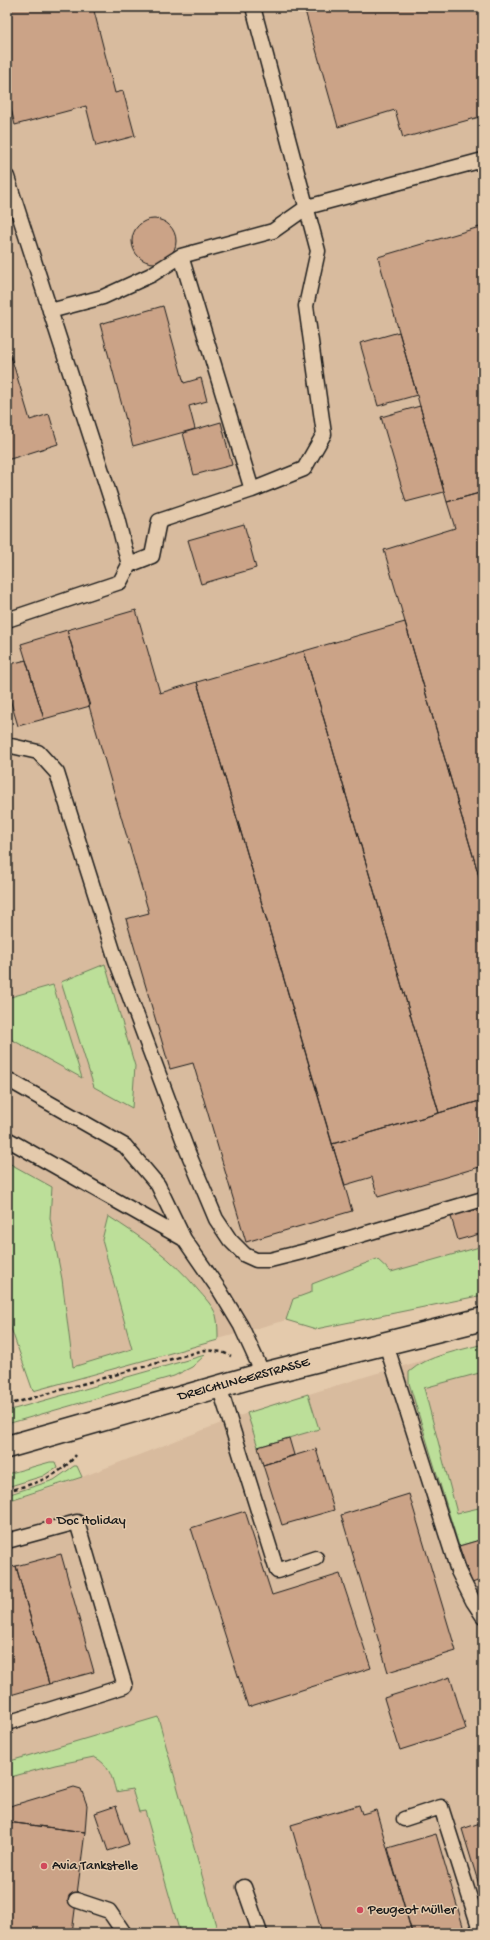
<svg xmlns="http://www.w3.org/2000/svg" width="490" height="1940" font-family="'Gochi Hand',sans-serif">
	<style>
		.built { fill: #d8bb9e }
		.green { fill: #bcdf99; stroke: #6c7e5a }
		.building { fill: #cba387; stroke: #1c1c1c }
		.lines { fill: none; stroke-linecap: round; stroke-linejoin: round }
		.lane-casing { stroke: #1c1c1c; stroke-width: 17 }
		.secondary-casing { stroke: #1c1c1c; stroke-width: 25 }
		.path { stroke: #1c1c1c; stroke-width: 2.5; stroke-dasharray: 4 3; stroke-linecap: butt }
		.lane { stroke: #e4caac; stroke-width: 14 }
		.secondary { stroke: #e4caac; stroke-width: 22 }
		.poi-dot { fill: #d1495b; stroke: #e4caac; stroke-width: 1.5 }
		.labels { text-anchor: middle; dominant-baseline: central; stroke-width: 3; stroke-linejoin: round; paint-order: stroke }
		.street-label { font-size: 14px; fill: #1c1c1c; stroke: #e4caac }
		.poi-label { font-size: 14px; fill: #1c1c1c; stroke: #e4caac; text-anchor: start }
	</style>
	<rect width="100%" height="100%" fill="#e4caac"/>
	<filter id="ink" filterUnits="userSpaceOnUse"><feTurbulence type="fractalNoise" baseFrequency=".025" numOctaves="2"/><feDisplacementMap in="SourceGraphic" scale="8" xChannelSelector="R" yChannelSelector="G"/><feConvolveMatrix kernelMatrix="1 2 1 2 8 2 1 2 1" color-interpolation-filters="sRGB"/></filter>
	<g filter="url(#ink)">
		<path class="built" d="M7,7H483V1295L316,1329L286,1320L33,1391L7,1317Z
			M483,1344V1933H7V1501L59,1486L247,1413L374,1374Z"/>
		<path class="green" d="M105,964L135,1066L132,1108L94,1087L61,982Z
			M53,985L82,1078L7,1037V998Z
			M7,1162L52,1187L50,1218L62,1279L73,1367L132,1349L102,1240L108,1216C141,1237 173,1259 198,1290C204,1297 213,1306 216,1315C218,1323 218,1331 218,1340L33,1391L7,1317Z
			M483,1246V1295L316,1329L286,1320L293,1299L312,1292V1284L377,1259L391,1272Z
			M483,1344V1372L424,1388L457,1513L483,1507V1539L459,1546L409,1383V1372C428,1355 459,1351 483,1344Z
			M205,1355L192,1367L174,1376L7,1424V1411Z
			M308,1394L319,1429L258,1447L247,1413Z
			M50,1462H55L57,1467L43,1476L7,1487V1474Z
			M74,1466H77L82,1477L7,1501V1495L54,1480Z
			M158,1717L218,1933H180L145,1811L139,1812L132,1789L116,1792C112,1777 109,1764 94,1757L55,1765L7,1778V1762Z"/>
		<path class="building" d="M7,7H93L115,93L123,91L135,136L96,146L86,106L15,125L7,93Z
			M304,7H483V116L403,138L395,110L338,127Z
			M132 241a22 22 0 1 1 44 0a22 22 0 1 1-44 0Z
			M483,226V492L447,502L378,257Z
			M163,306L184,383L201,378L207,401L189,406L195,429L133,446L100,324Z
			M399,332L417,395L378,406L360,343Z
			M9,350L30,420L49,414L58,444L7,460V351Z
			M420,406L444,492L406,502L381,417Z
			M221,422L232,465L194,475L183,433Z
			M483,492V890L384,550L455,528L447,502Z
			M244,524L256,568L201,584L188,540Z
			M136,610L160,693L197,682L352,1211L246,1242L193,1063L170,1069L126,919L149,913L67,630Z
			M405,622L483,890V1100L439,1113L304,651Z
			M67,630L90,706L44,719L21,644Z
			M304,651L439,1113L332,1144L197,682Z
			M26,660L44,719L18,726L7,689V665Z
			M483,1100V1166L378,1197L372,1177L345,1185L332,1144Z
			M483,1200V1233L458,1240L449,1210Z
			M289,1438L294,1455L263,1465L258,1447Z
			M316,1449L334,1510L282,1525L263,1465Z
			M409,1494L456,1651L388,1672L341,1515Z
			M245,1511L272,1595L340,1574L371,1668L248,1707L191,1528Z
			M483,1539V1579L472,1583L459,1546Z
			M61,1554L94,1672L49,1684L16,1566Z
			M16,1566L49,1684L7,1696V1568Z
			M450,1677L466,1729L400,1750L384,1698Z
			M74,1787L81,1789L87,1805L85,1832L7,1822V1807Z
			M359,1805L362,1814L376,1810L412,1933H322L291,1825Z
			M116,1806L129,1844L108,1851L95,1813Z
			M7,1822L85,1832L72,1933H7Z
			M483,1822V1898L462,1829Z
			M436,1834L465,1933H412L388,1848Z"/>
		<g class="lines">
			<g class="lane-casing">
				<path id="lane" d="M7,177L117,518L129,565L152,556L159,521L252,490L304,469L324,434L306,306L318,251L253,7
					M181,256L252,490
					M50,311L103,297L151,275L181,256L273,231L307,207L483,160
					M7,620L120,582L129,565
					M7,745L38,752L57,773L116,960L187,1150L216,1219L230,1240L245,1255L256,1260H270L306,1251L483,1199
					M7,1079L125,1146L158,1185L184,1239L220,1291L241,1326L263,1374
					M7,1139L184,1239
					M386,1344L458,1571L473,1601L483,1616
					M219,1386L277,1571L316,1558
					M7,1541L77,1522L125,1686L7,1723
					M404,1819L441,1807L481,1933
					M244,1887L260,1933
					M76,1900L109,1911L124,1933"/>
			</g>
			<g class="secondary-casing">
				<path id="secondary" d="M7,1447L263,1374L483,1319"/>
			</g>
			<path class="path" d="M7,1405L204,1350L222,1352L231,1356
				M7,1491C33,1484 58,1478 76,1455"/>
			<use href="#lane" class="lane"/>
			<use href="#secondary" class="secondary"/>
		</g>
	</g>
	<g class="poi-dot">
		<circle cx="49" cy="1521" r="4"/>
		<circle cx="44" cy="1866" r="4"/>
		<circle cx="360" cy="1910" r="4"/>
	</g>
	<g class="labels">
		<g class="street-label">
			<text transform="translate(244 1380) rotate(-15)">DREICHLINGERSTRASSE</text>
		</g>
		<g class="poi-label">
			<text x="57" y="1521">Doc Holiday</text>
			<text x="52" y="1866">Avia Tankstelle</text>
			<text x="368" y="1910">Peugeot Müller</text>
		</g>
	</g>
	<rect width="490" height="1940" fill="none" stroke="#e4caac" stroke-width="24"/>
	<rect x="12" y="12" width="466" height="1916" fill="none" stroke="#1c1c1c" stroke-width="1.5" filter="url(#ink)"/>
</svg>
